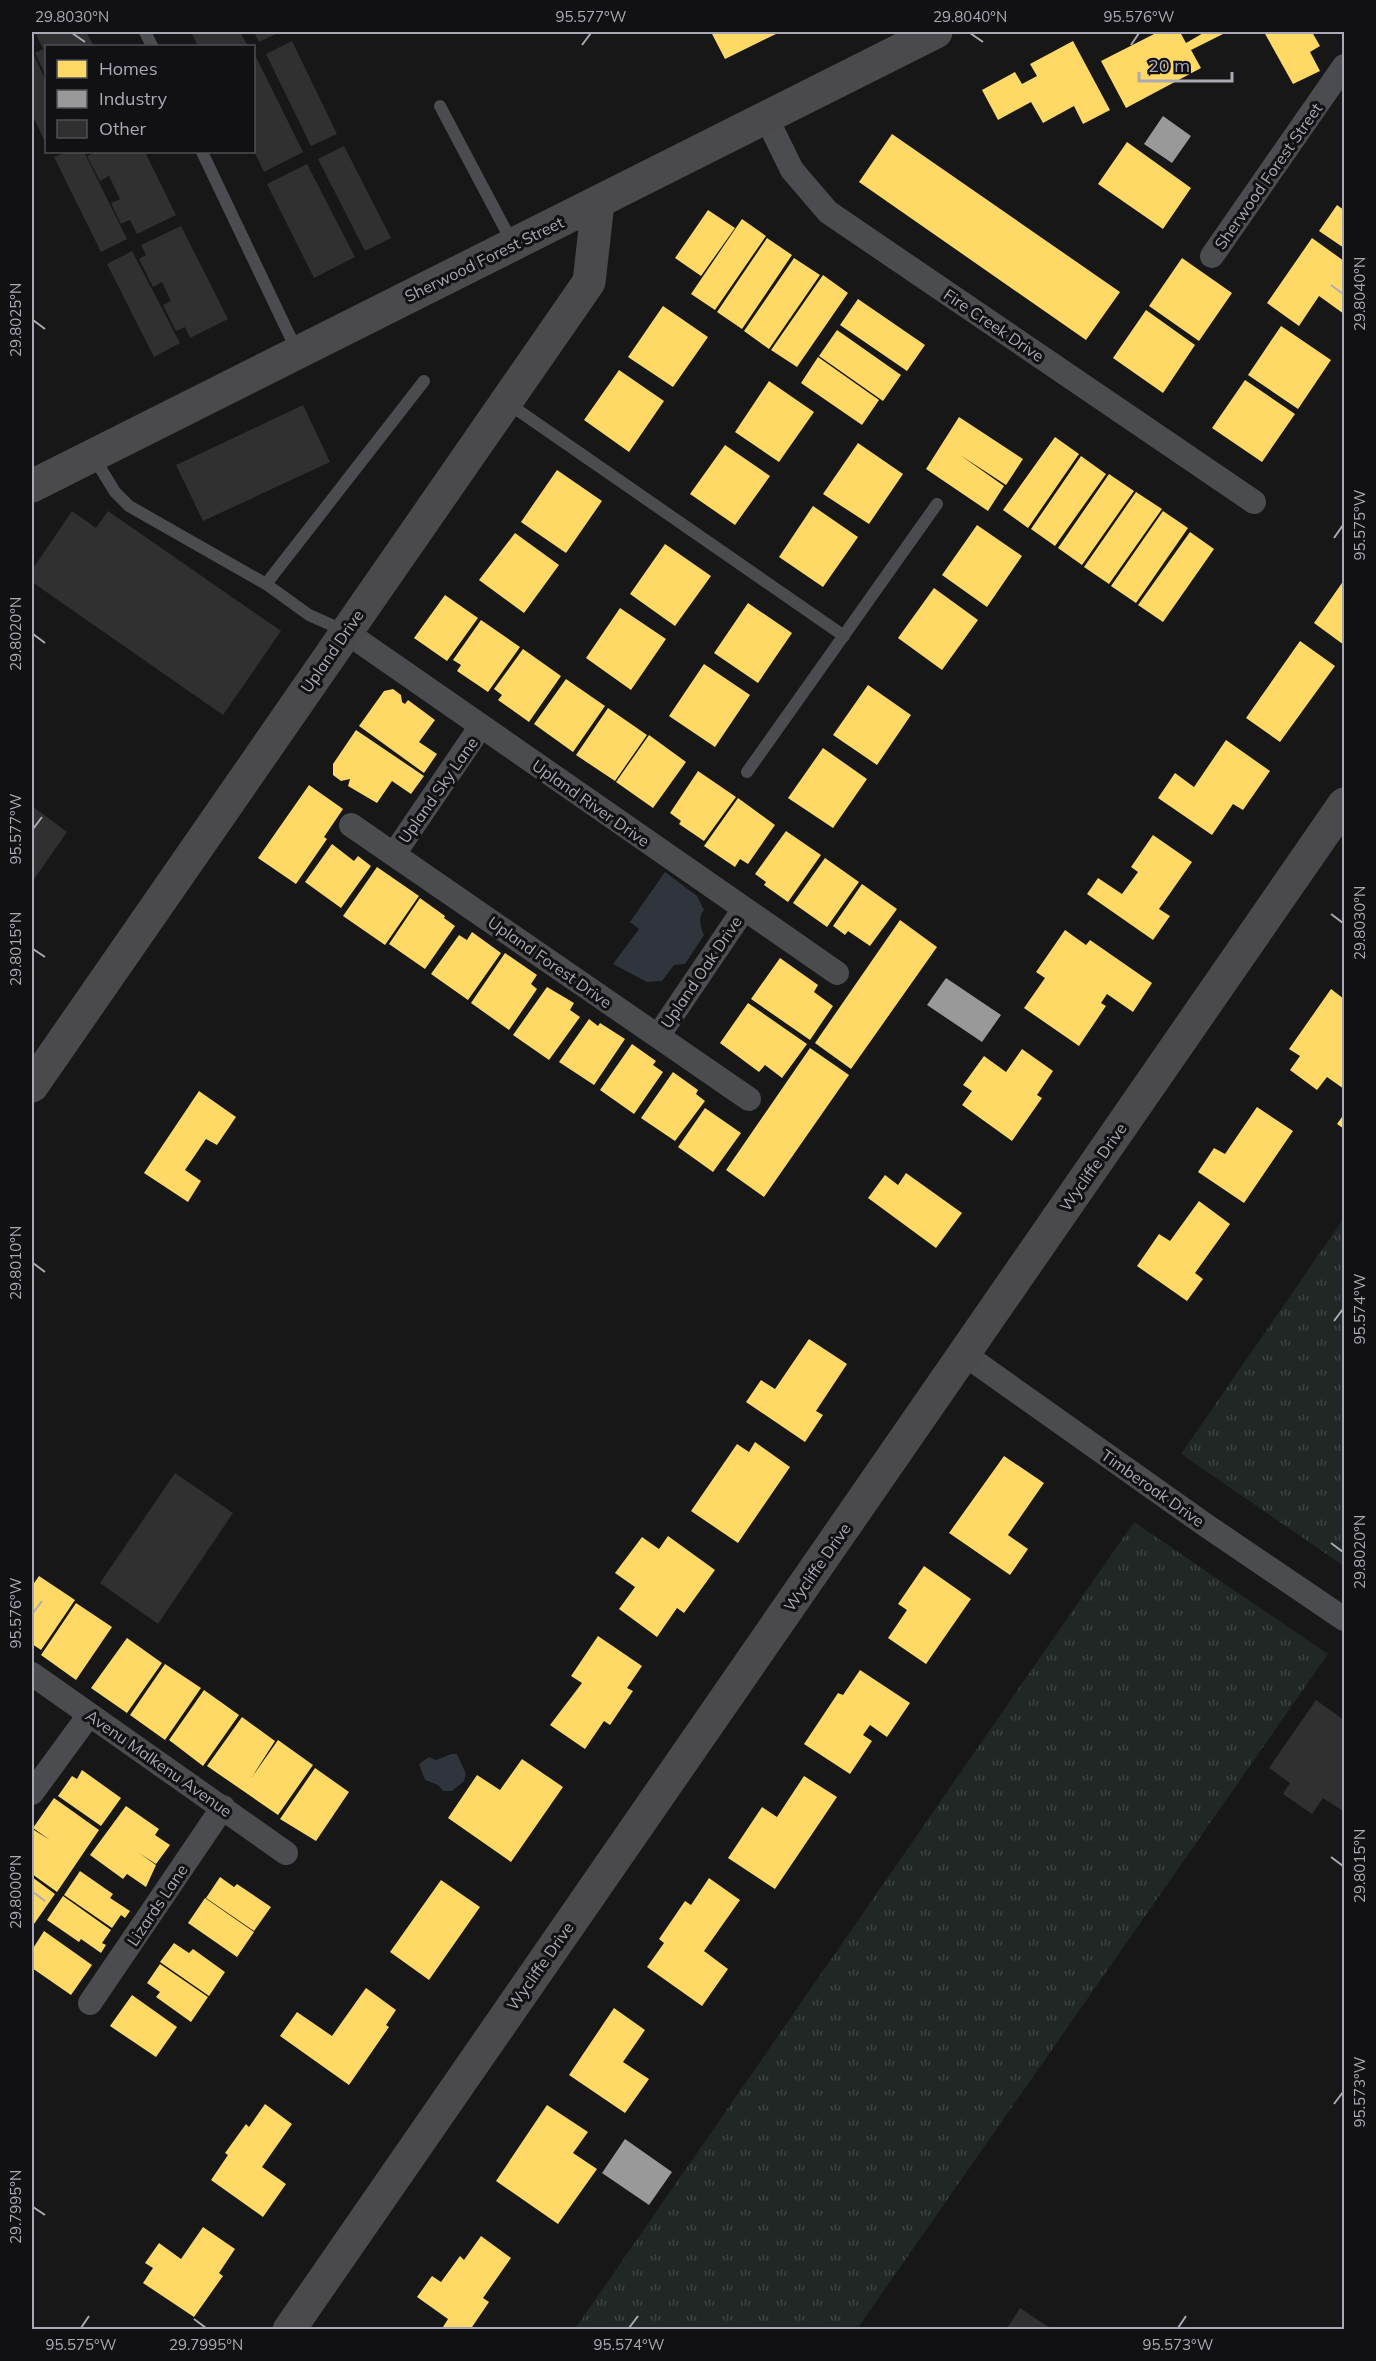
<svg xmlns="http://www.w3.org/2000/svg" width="1376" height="2361" font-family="Mulish,sans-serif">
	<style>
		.grass { fill: url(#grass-tufts) }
		.water { fill: #30343d }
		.homes { fill: #ffd966 }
		.industry { fill: #999 }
		.building { fill: #303031 }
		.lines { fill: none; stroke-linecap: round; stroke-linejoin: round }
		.lane { stroke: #4b4c4f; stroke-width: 12 }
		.street { stroke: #4b4c4f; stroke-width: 24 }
		.secondary { stroke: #4a4a4d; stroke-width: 33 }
		.ticks { fill: none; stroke: #a9aab6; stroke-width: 2 }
		.labels { text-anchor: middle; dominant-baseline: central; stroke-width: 6; stroke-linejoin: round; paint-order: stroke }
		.street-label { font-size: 16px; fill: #a9aab6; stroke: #111113 }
		.neatline { fill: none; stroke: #a9aab6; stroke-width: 2 }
		.ticks-label { font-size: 15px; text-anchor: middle; fill: #a9aab6 }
	</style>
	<defs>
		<pattern id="grass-tufts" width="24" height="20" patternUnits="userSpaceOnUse" patternTransform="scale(1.5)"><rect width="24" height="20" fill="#212724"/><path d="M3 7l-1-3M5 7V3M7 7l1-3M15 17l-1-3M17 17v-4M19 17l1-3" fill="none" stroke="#3e4442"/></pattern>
	</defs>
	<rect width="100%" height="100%" fill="#171717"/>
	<path class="grass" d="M1344,1218V1566L1181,1454Z
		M1134,1522L1328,1654L857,2329H575Z"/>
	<path class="water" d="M665,872L697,896L704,910C698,917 700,927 704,935L685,964L674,965L662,981L647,982L613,964L639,929L630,922Z
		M451,1754H457L466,1774L464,1781L452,1791H443L438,1785L425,1780L419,1764L429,1757L436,1760Z"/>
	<path class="homes" d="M711,32H777L778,33L725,59Z
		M1158,32H1180L1186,43L1205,32H1227L1191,50L1201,68L1126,108L1101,61Z
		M1264,32H1312L1320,46L1310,52L1320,71L1293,84Z
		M1073,41L1110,110L1083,124L1074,106L1043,123L1031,102L998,120L982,90L1015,72L1022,84L1037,76L1030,64Z
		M892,134L1120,292L1086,340L859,182Z
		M1127,142L1191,188L1163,229L1098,184Z
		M1337,205L1344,210V248L1319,231Z
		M708,210L735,228L701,276L675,258Z
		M742,219L766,236L715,310L691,294Z
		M767,238L792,255L742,329L717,312Z
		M1312,238L1344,261V314L1319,296L1299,326L1267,303Z
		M794,258L820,275L769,349L744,331Z
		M1182,258L1232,293L1199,341L1149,306Z
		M823,275L848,293L797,367L771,350Z
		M858,299L925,345L907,371L840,325Z
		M663,306L708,337L673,387L628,357Z
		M1146,310L1195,345L1163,393L1113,358Z
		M1281,326L1331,360L1298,409L1248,375Z
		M837,330L901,375L883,401L819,356Z
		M818,357L879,400L862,425L801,383Z
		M619,370L664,401L629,452L584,420Z
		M1245,380L1295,414L1262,462L1212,428Z
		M769,381L814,412L779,462L735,432Z
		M959,417L1023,459L1006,485L960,455L1004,486L988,511L926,469Z
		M1055,437L1079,454L1028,528L1003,510Z
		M858,443L903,474L869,524L823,494Z
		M725,445L770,476L735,525L690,494Z
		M1081,456L1106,474L1055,546L1031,529Z
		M557,470L602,501L566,553L521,522Z
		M1109,474L1134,491L1082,565L1058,548Z
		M1136,492L1162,509L1109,584L1084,567Z
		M813,506L858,537L823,587L779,557Z
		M1163,511L1188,528L1136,603L1111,586Z
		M977,525L1022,556L987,607L942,575Z
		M1190,532L1214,549L1163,622L1138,605Z
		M515,533L559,565L524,613L479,580Z
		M665,544L711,576L675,626L630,594Z
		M1344,580V645L1314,623Z
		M934,588L978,620L942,670L898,638Z
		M445,595L478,618L447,661L414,638Z
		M748,603L792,633L758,683L714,653Z
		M620,608L666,639L631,690L586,658Z
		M481,620L520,647L488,692L457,671L461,665L453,660Z
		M1300,641L1335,666L1280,742L1246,718Z
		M523,649L561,676L529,722L498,700L502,695L494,689Z
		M704,664L750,695L715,747L669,716Z
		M566,679L605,706L573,752L534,724Z
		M868,685L911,715L877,765L833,735Z
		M393,689L401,695L402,702L405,704L408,700L435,720L419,742L437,754L424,773L359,726L384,691Z
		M608,708L647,735L615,781L576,755Z
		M356,730L424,776L411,794L392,781L377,803L348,786L350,779L341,781L333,775V764Z
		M649,735L686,762L653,808L616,782Z
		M1226,740L1270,771L1243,810L1233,804L1212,835L1158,798L1175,773L1194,787Z
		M823,748L867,779L833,828L788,798Z
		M698,771L736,797L704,841L679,824L681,821L670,813Z
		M309,785L343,809L324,837L327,839L296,884L258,858Z
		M738,798L775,825L748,864L740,859L735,867L704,846Z
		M786,831L821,855L788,902L764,885L766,882L755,874Z
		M1153,835L1192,862L1159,909L1170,916L1153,940L1087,894L1098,878L1122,894L1138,872L1131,867Z
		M332,844L354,861L358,856L371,866L341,908L305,882Z
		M825,858L859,882L827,927L793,903Z
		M377,867L419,896L385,945L343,916Z
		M862,884L897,909L870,946L848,931L845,935L833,926Z
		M420,898L445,916L444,918L455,926L425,969L389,944Z
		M900,920L937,947L851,1069L815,1043Z
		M1065,930L1086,945L1090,940L1152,983L1133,1012L1107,994L1101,1003L1106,1006L1079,1046L1024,1008L1045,978L1036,972Z
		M472,932L501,953L468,1000L431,974L459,935L467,940Z
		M505,953L537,975L531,984L537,989L509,1030L471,1003Z
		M780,958L818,985L814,992L833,1006L810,1040L751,999Z
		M547,987L574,1003L570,1010L580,1017L549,1060L513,1035Z
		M1331,989L1344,999V1089L1327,1077L1317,1090L1290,1070L1300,1056L1289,1049Z
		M748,1003L807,1044L782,1078L765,1065L759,1072L720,1043Z
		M589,1019L598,1026L600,1023L625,1039L594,1085L559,1062Z
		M632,1044L656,1061L653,1065L663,1072L634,1114L600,1090Z
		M810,1048L849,1075L764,1197L726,1170Z
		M1022,1049L1053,1071L1037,1095L1042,1098L1012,1141L962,1105L972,1091L963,1085L984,1056L1006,1072Z
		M673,1072L698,1090L696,1094L705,1101L675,1141L641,1118Z
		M199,1091L236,1117L217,1145L206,1139L185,1170L201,1181L188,1202L144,1173Z
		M1257,1107L1293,1131L1244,1203L1198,1172L1214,1148L1225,1154Z
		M705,1108L741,1133L713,1172L678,1147Z
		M1344,1114V1129L1337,1124Z
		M906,1173L962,1213L936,1248L868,1198L885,1175L898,1185Z
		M1199,1201L1230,1224L1195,1273L1203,1279L1187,1301L1137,1266L1159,1234L1170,1241Z
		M809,1339L847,1364L816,1411L823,1415L805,1442L746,1402L761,1380L775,1389Z
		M755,1442L790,1467L738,1543L691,1511L737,1444L749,1452Z
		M1004,1456L1044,1483L1008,1535L1028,1549L1010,1575L949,1533Z
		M668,1536L715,1570L684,1613L677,1608L657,1637L619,1609L635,1587L615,1573L642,1537L659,1549Z
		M924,1566L971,1599L926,1664L888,1638L907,1610L898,1604Z
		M39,1576L75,1600L41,1650L32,1644V1586Z
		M76,1603L112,1627L76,1680L41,1655Z
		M598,1636L642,1666L627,1688L633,1691L610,1725L604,1721L585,1749L550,1725L582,1683L571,1676Z
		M127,1638L162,1663L127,1713L91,1688Z
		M165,1664L201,1688L165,1740L130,1715Z
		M860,1670L910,1703L887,1737L870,1725L863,1735L872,1741L850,1774L804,1744L838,1693L843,1695Z
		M204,1690L239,1715L203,1766L169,1740Z
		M242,1717L275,1741L252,1777L278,1740L313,1765L278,1815L207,1766Z
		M522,1759L563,1787L511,1862L448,1818L477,1775L500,1790Z
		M315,1768L349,1792L316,1841L280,1819Z
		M82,1770L121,1798L101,1826L58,1796L72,1776L77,1779Z
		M804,1776L837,1797L775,1889L728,1858L762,1807L777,1817Z
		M54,1798L99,1830L57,1892L32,1874V1834L34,1830L50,1840L33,1828Z
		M126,1806L159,1829L155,1835L170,1845L156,1864L139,1853L156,1865L146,1887L127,1874L123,1879L90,1855Z
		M80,1871L113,1894L110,1898L130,1911L125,1918L121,1915L112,1928L64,1895Z
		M32,1877L55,1894L34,1924L32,1923Z
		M220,1877L234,1887L237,1884L271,1907L254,1931L206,1898Z
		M709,1878L740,1900L704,1951L728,1969L702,2006L647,1967L664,1943L659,1939L685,1901L691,1905Z
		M441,1880L480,1907L429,1980L390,1952Z
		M63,1896L111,1930L102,1943L106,1945L101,1953L81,1939L79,1942L47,1920Z
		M205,1898L254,1932L237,1957L188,1923Z
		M44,1931L92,1965L71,1995L32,1968V1950Z
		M174,1943L189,1953L193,1949L225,1972L209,1996L160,1962Z
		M160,1964L208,1997L191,2022L156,1997L160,1992L147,1983Z
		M366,1988L396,2010L386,2025L389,2027L349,2085L280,2036L297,2012L332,2036Z
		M132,1995L177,2027L156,2057L110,2026Z
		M614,2008L645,2030L623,2062L649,2079L625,2113L569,2075Z
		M265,2104L292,2124L262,2167L286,2184L263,2217L211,2180L228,2155L225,2153L246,2124L249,2127Z
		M547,2105L588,2132L573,2153L597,2169L558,2224L496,2181Z
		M203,2227L235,2249L219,2273L223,2276L194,2317L143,2283L153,2268L145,2263L159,2243L181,2259Z
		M481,2236L511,2258L483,2298L489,2302L470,2330H446L443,2327L448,2319L417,2297L432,2276L441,2282L460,2256L464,2260Z"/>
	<path class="industry" d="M1163,116L1191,136L1172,163L1144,144Z
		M946,978L1001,1015L982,1042L927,1005Z
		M625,2139L672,2172L649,2205L602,2173Z"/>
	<path class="building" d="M42,32H86L94,46H46V76L35,53L43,49L36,34Z
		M191,32H240L248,46H198Z
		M254,32H280L259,42Z
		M292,41L337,134L311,146L266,54Z
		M32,51L46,81V144L32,114Z
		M256,57L303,152L264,172L254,151V58Z
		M344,146L391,238L365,251L318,159Z
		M67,152H84L127,239L101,252L54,157Z
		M97,152H145L176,215L137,234L130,220L121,224L111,203L120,199L109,176L100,181L87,156Z
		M307,164L355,257L314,278L267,184Z
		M181,226L228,319L190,338L185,327L176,331L163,305L171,301L162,282L153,287L139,259L146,255L141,245Z
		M132,251L180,343L154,357L107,264Z
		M303,405L330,462L203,521L176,465Z
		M72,511L96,528L108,511L281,631L223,715L32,582V570Z
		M32,806L67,832L32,882Z
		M175,1473L233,1513L158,1624L100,1583Z
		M1316,1700L1344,1720L1343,1811L1323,1798L1312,1814L1283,1794L1290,1783L1269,1768Z
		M1020,2308L1053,2330H1006Z"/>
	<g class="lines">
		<path class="lane" d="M145,32L152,46
			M440,106L513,244
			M202,152L297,351
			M506,402L844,636
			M93,456L115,492L129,506L266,584
			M345,631L309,615L266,584L424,381
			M747,772L937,504"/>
		<path class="street" d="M766,117L792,170L828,212L1254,502
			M1212,256L1344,66
			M346,632L837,973
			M351,825L749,1099
			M394,854L481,726
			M658,1036L744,909
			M964,1354L1204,1524L1344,1619
			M32,1674L286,1853
			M32,1793L89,1715
			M90,2003L223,1807"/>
		<path class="secondary" d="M32,486L936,32
			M32,1086L589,282L598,203
			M289,2330L1344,804"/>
	</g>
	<path class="ticks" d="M72,33L85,42M970,33L983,42M582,45L591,33M1131,45L1139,33M1331,285L1343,294M33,320L45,329M1334,538L1343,525M33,634L45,643M33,829L42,817M1331,914L1343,923M33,949L45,957M33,1263L45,1272M1334,1321L1343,1309M1331,1543L1343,1552M33,1613L42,1601M1331,1857L1343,1866M33,1892L45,1901M1334,2104L1343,2092M33,2207L45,2215M194,2319L206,2328M81,2328L89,2316M629,2328L638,2316M1178,2328L1186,2316"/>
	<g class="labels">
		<g class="street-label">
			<text transform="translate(1268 176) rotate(-55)">Sherwood Forest Street</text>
			<text transform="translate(484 259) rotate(-26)">Sherwood Forest Street</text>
			<text transform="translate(994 325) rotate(34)">Fire Creek Drive</text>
			<text transform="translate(332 651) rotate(-55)">Upland Drive</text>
			<text transform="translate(438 790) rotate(-55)">Upland Sky Lane</text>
			<text transform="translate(591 803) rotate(35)">Upland River Drive</text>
			<text transform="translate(550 962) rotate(35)">Upland Forest Drive</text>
			<text transform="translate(701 972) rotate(-56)">Upland Oak Drive</text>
			<text transform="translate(1093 1167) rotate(-55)">Wycliffe Drive</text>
			<text transform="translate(1153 1488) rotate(35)">Timberoak Drive</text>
			<text transform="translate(817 1567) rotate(-55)">Wycliffe Drive</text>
			<text transform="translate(159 1763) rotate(35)">Avenu Malkenu Avenue</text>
			<text transform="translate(157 1905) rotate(-56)">Lizards Lane</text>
			<text transform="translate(540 1966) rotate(-55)">Wycliffe Drive</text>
		</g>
	</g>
	<rect width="1376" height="2361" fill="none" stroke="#111113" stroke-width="66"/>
	<rect x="45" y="45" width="210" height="108" fill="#111113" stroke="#4e4e54" stroke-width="1.5"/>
	<rect x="57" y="60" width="30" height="18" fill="#ffd966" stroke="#4e4e54" stroke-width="1.5"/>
	<text x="99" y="75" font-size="18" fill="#a9aab6">Homes</text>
	<rect x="57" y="90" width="30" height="18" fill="#999999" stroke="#4e4e54" stroke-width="1.5"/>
	<text x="99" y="105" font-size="18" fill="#a9aab6">Industry</text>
	<rect x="57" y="120" width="30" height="18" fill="#303031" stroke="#4e4e54" stroke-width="1.5"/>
	<text x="99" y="135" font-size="18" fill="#a9aab6">Other</text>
	<path d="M1139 72v9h93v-9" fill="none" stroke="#a9aab6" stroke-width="3"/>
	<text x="1148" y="72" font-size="18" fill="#a9aab6" stroke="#111113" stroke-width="4.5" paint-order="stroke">20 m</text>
	<rect x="33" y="33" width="1310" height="2295" class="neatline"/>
	<g class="ticks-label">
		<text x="72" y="22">29.8030°N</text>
		<text x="591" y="22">95.577°W</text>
		<text x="970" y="22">29.8040°N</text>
		<text x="1139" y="22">95.576°W</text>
		<text transform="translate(1360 294) rotate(-90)" y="5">29.8040°N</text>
		<text transform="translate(16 320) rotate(-90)" y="5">29.8025°N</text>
		<text transform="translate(1360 525) rotate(-90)" y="5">95.575°W</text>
		<text transform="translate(16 634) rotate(-90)" y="5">29.8020°N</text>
		<text transform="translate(16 829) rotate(-90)" y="5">95.577°W</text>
		<text transform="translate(1360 923) rotate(-90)" y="5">29.8030°N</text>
		<text transform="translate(16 949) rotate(-90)" y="5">29.8015°N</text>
		<text transform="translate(16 1263) rotate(-90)" y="5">29.8010°N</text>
		<text transform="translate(1360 1309) rotate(-90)" y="5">95.574°W</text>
		<text transform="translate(1360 1552) rotate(-90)" y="5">29.8020°N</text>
		<text transform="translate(16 1613) rotate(-90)" y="5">95.576°W</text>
		<text transform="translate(1360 1866) rotate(-90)" y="5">29.8015°N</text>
		<text transform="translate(16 1892) rotate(-90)" y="5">29.8000°N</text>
		<text transform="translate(1360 2092) rotate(-90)" y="5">95.573°W</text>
		<text transform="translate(16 2207) rotate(-90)" y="5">29.7995°N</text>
		<text x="81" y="2350">95.575°W</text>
		<text x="206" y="2350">29.7995°N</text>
		<text x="629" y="2350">95.574°W</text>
		<text x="1178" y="2350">95.573°W</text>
	</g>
</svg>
